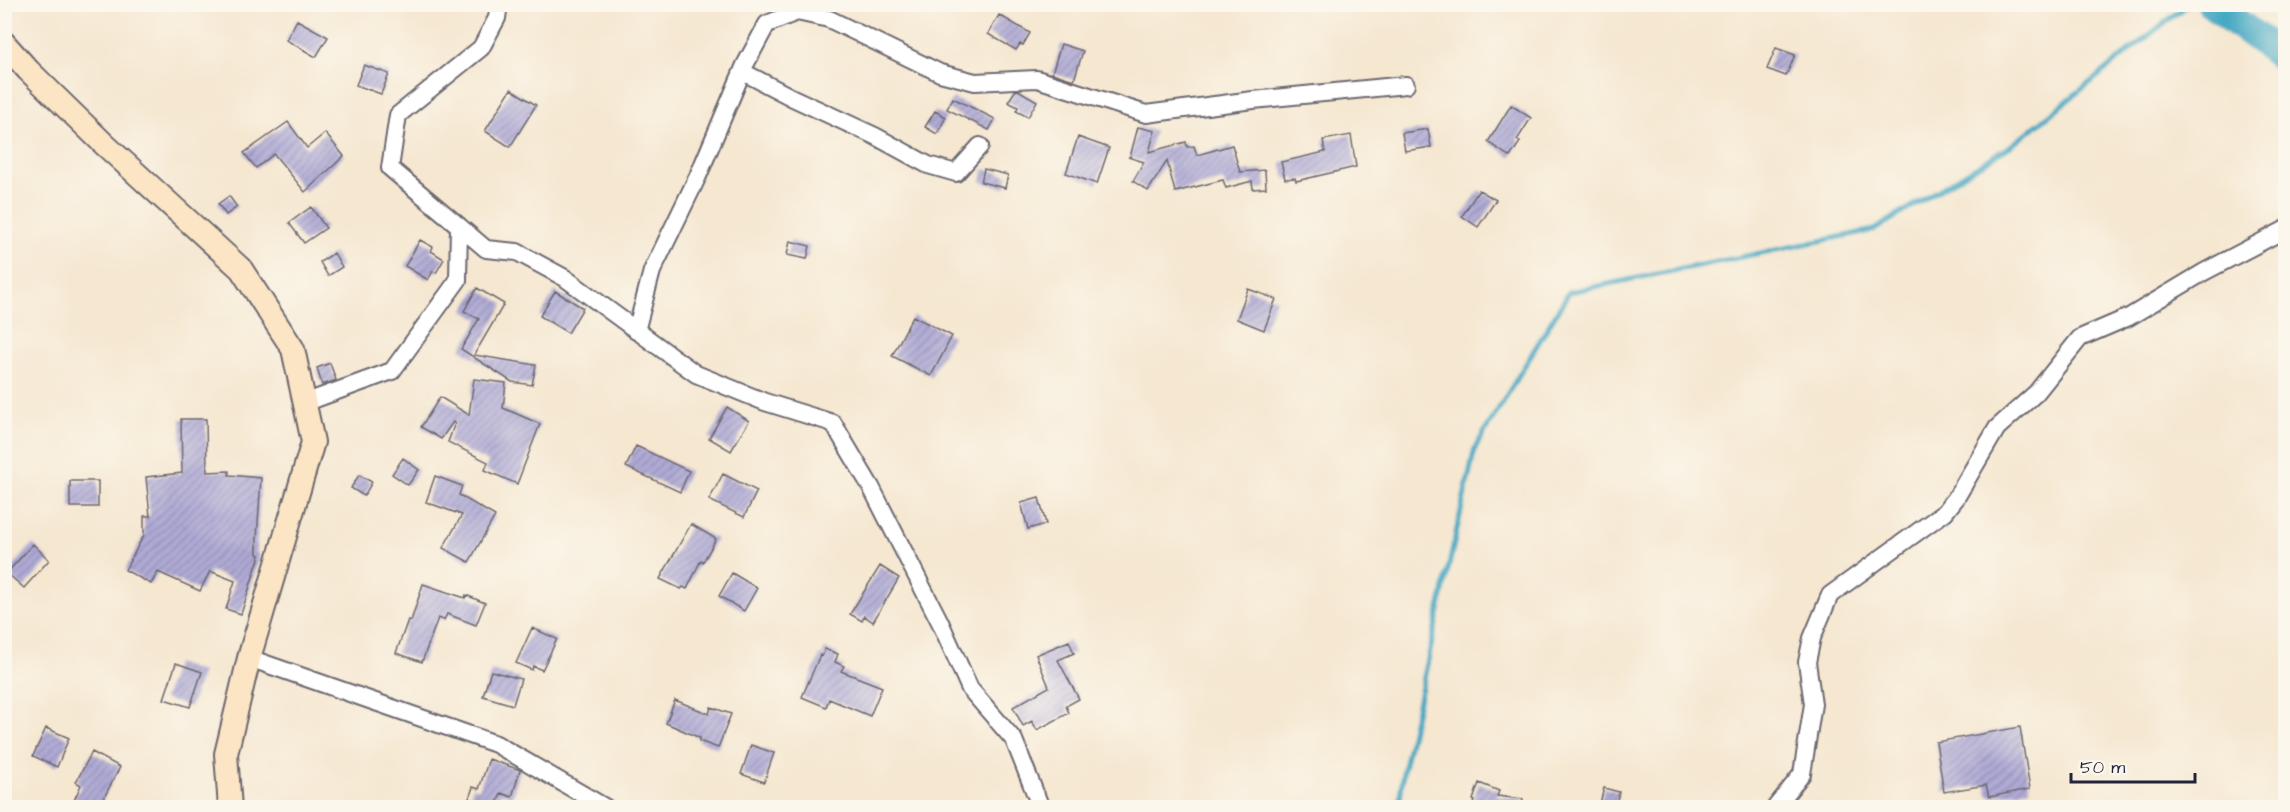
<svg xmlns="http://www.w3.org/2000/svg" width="2290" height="812" font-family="'Architects Daughter',sans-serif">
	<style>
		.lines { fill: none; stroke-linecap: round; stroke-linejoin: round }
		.stream { stroke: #42a7c2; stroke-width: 5 }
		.river { stroke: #42a7c2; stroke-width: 30 }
		.building { fill: url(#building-hatch) }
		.street-casing { stroke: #6c676f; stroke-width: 20 }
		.secondary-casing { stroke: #6c676f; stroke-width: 26 }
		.street { stroke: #fff; stroke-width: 16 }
		.secondary { stroke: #fce5c4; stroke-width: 22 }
	</style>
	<defs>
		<pattern id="building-hatch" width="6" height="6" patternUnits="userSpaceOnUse" patternTransform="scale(1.5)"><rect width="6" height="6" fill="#b0abd6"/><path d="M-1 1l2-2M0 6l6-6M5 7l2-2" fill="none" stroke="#8f8baf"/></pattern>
	</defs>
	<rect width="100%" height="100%" fill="#fbf7ec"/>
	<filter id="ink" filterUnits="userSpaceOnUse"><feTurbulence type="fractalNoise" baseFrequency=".0167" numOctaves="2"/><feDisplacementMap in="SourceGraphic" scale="12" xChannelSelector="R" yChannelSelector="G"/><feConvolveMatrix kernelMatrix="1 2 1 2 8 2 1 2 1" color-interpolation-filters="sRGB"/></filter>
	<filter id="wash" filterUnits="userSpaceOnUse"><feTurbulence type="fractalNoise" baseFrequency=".008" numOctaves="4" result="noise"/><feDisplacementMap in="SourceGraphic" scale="24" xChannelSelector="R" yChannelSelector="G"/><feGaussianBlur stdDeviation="1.35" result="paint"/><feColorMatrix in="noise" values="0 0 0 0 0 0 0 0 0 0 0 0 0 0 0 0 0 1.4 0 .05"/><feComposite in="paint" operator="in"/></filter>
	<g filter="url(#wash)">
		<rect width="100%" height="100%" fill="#f5e7d0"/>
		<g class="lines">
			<path class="stream" d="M1399,808L1403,772L1475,448L1569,292L1874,230L2012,145L2188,4"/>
			<path class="river" d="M2212,4L2286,59"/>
		</g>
		<g id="blocks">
			<path class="building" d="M999,15L1030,33L1023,45L1020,44L1016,50L988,34Z
				M297,20L328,37L316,57L286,40Z
				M1061,44L1083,51L1074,80L1052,73Z
				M1776,48L1795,55L1786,76L1767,69Z
				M364,65L389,74L381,94L356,85Z
				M511,89L536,105L510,147L485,131Z
				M1018,90L1037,101L1028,117L1016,111L1018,107L1008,102L1015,91Z
				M953,98L995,119L989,130L947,109Z
				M1511,105L1531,118L1517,140L1520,142L1510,157L1488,142Z
				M935,111L946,117L937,134L925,127Z
				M288,122L307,148L325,133L344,156L305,192L274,154L256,168L244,153Z
				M1138,127L1155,131L1149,152L1186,142L1187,147L1194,146L1197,155L1232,145L1240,172L1265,170L1266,188L1253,189L1252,181L1226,188L1223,180L1175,192L1167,161L1148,191L1133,181L1144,162L1128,157H1130Z
				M1428,129L1431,147L1405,151L1402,133Z
				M1351,135L1356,167L1296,181L1295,178L1285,179L1281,162L1325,152L1323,140Z
				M1078,137L1109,148L1097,184L1066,173Z
				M984,169L1008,175L1005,188L981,182Z
				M1479,190L1496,200L1478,227L1462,216Z
				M229,196L237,207L226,215L218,204Z
				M311,207L326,228L304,243L289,223Z
				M420,240L433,247L431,251L444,259L436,273L433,271L428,280L405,266Z
				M790,241L810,246L807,259L787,255Z
				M334,253L342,267L328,276L320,262Z
				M477,288L504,304L474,355L536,365L532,385L512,382L461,349L479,319L464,311Z
				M1248,289L1276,299L1264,330L1237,319Z
				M555,291L583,308L568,333L540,316Z
				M913,316L952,336L931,376L892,356Z
				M330,363L336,380L322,385L317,368Z
				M474,379L506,383L503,408L540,424L517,484L485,470L488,462L448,442L455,423L453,422L441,439L421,427L440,397L469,415Z
				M727,407L749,421L731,451L709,438Z
				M181,419H206L207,472L229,471V475L261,478L257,538V554L260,555L241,614L226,609L235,581L210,571L200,591L158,572L151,584L125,570L144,535V516H150L146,477L182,473Z
				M636,446L689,471L680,492L626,467Z
				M403,458L419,470L408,485L392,474Z
				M723,474L757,491L744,517L709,500Z
				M359,475L372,482L364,496L351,488Z
				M435,476L462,486L459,495L495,516L469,562L443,548L462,515L426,502Z
				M70,481H98V507H70Z
				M1039,498L1046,524L1028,529L1021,503Z
				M691,524L716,539L703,562L701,560L687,589L683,587L681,589L660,579Z
				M33,544L49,560L24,588L7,573Z
				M880,566L899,578L873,622L864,616L862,621L850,614Z
				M732,573L757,588L744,611L719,596Z
				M423,584L465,598L466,595L485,603L476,625L447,614L444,620L438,618L422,662L396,653L408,620L411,621Z
				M532,628L557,639L542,670L533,666L532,670L516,663Z
				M1069,641L1074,653L1058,660L1079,699L1066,706L1069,713L1037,730L1032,721L1023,726L1013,707L1049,687L1036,655Z
				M825,649L838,654L835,662L844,666L841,671L882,687L870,716L829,699L826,707L802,697L820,655L822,656Z
				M176,663L202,672L190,707L164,699Z
				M491,671L521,679L513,705L483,696Z
				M675,700L709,714L711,707L731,714L718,748L699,741L700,738L666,723Z
				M2020,727L2030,789L1989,797L1986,785L1944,792L1936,742Z
				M46,728L69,738L57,767L33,756Z
				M751,745L774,753L764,782L741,774Z
				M92,752L120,767L99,807H71L81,785L76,782Z
				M489,759L520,770L512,797L501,793L496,807H466L473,787L479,789Z
				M1479,783L1499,791L1497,796L1523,799L1522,807H1473L1475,801L1473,800Z
				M1604,788L1619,792L1615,807H1599Z"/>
		</g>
	</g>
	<g filter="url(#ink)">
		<use href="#blocks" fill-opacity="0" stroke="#6c676f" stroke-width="1.5"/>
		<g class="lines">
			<g class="street-casing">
				<path id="street" d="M743,72L793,98L875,136L928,165L956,173L980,146
					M459,226L486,249L517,252L565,278L696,374L765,402L833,423L871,487L940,622L970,689L1014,740L1041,808
					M636,331L652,271L698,176L745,65L767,24L797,12L829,19L940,73L975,82L1037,79L1146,114L1253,100L1406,85
					M304,403L392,371L458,280L459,226L390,168L398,115L481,48L497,18L499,4
					M249,658L496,744L606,808
					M1775,808L1802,774L1813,704L1807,662L1812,638L1830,595L1945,512L1956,498L1997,428L2036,393L2080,338L2129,317L2204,272L2286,229"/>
			</g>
			<g class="secondary-casing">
				<path id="secondary" d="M4,43L28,70L104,144L241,269L293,349L313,442L249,658L226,754L230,808"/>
			</g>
			<use href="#street" class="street"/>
			<use href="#secondary" class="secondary"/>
		</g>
	</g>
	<rect width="2290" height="812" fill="none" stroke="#fbf7ec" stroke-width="24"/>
	<path d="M2071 773v9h124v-9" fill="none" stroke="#22223b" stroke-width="3"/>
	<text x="2080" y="773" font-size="18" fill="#22223b" stroke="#fbf7ec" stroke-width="4.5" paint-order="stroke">50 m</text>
</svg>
